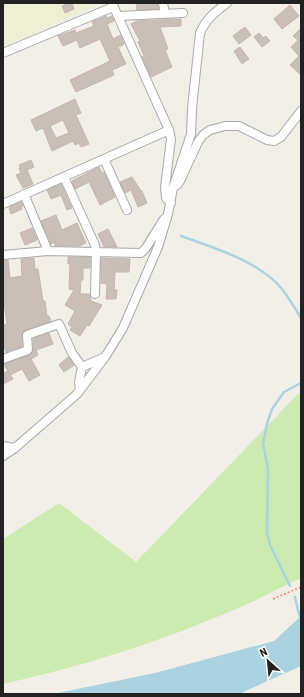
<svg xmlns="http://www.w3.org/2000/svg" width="304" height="697" font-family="'Roboto Condensed',sans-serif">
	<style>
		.farmland { fill: #eef0d5 }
		.grass { fill: #cdebb0 }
		.water { fill: #aad3df }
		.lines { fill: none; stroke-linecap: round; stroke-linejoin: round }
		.stream { stroke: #aad3df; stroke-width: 2.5 }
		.building { fill: #c7bfb8; stroke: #c4b6ab; fill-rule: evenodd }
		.minor-casing { stroke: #a9a9a9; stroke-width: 10 }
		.path { stroke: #fa8072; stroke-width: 1.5; stroke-dasharray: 2 2; stroke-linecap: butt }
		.minor { stroke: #fff; stroke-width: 8 }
	</style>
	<rect width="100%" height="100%" fill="#f2efe9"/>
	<path class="farmland" d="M3,3H100L3,47Z"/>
	<path class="grass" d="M298,394H301V578C277,589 254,602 229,612C156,643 80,667 3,684V539L59,503L136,562Z"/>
	<path class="water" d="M301,616V666L239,694H53L155,673L274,641Z"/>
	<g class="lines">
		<path class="stream" d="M181,236C214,248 259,261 282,289C289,298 295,308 301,318
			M290,586L270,545L267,533L268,468L263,444L267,424L272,409L284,392L301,383
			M295,597L299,614L301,618"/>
	</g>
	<path class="building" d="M69,3H72L74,9L65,13L62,6Z
		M136,3H158V9L137,10Z
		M290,5L299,16L282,29L274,19Z
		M106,16L107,18L112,16L114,21L107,24L113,39L121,35L124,44L118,47L126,64L112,70L114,75L76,92L70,80L110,61L100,39L80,48L77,40L63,46L58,36L75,30L76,33L94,26L92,22Z
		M181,19V26L160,27L168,49L165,50L172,67L151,77L142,57L144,56L138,42L140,41L131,24L137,21Z
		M245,27L251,35L239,44L233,36Z
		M301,28V75L290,65L299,56L291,47L298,40L293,36Z
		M259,33L263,38L266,36L270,41L262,47L254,37Z
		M240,47L249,59L242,64L234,51Z
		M75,99L81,113L76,115L89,144L81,147L79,143L75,145L73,141L52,151L43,128L36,131L31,120ZM63,120L69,133L56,138L50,126Z
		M31,160L34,167L27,170L33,184L23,188L16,175L21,173L19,168H21L19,165Z
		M99,167L102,173L104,172L115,197L100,205L89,182L75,189L72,181Z
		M132,177L141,191H142L147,203L138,207L131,190L125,193L120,182Z
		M61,184L72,208L67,210L61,195L51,199L47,190Z
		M21,202L23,206L21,207L22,209L11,214L9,207Z
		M56,215L62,230L77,223L86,243L79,246H55V242L51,244L41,221Z
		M32,228L37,240L25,245L20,233Z
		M108,229L117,247H104L98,234Z
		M68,257H90V268H83V280H81L80,294H90L91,301L102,305L89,326L87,325L80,336L70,330L72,327L68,324L75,311L65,305L74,290L69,289L70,264H68Z
		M34,258L35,269H38L43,301H45L47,316H49L51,321L25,330L22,335V346L6,352L3,345V325L7,324L3,296V260H8L10,278L22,276L21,259Z
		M101,258L130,259L129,272H115L114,290H117L116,299H106L107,284L101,283Z
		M49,333L53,344L36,350L38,355L31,359L40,375L29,381L22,369L10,375L4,364L30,355L33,350V339Z
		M68,357L74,365L64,372L59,365Z
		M8,371L13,379L3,384V373Z"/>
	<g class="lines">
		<g class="minor-casing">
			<path id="minor" d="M112,3L169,130L171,139L165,187L166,198L171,203
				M163,3L165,14
				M118,16L183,13
				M3,53L113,7
				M104,159L127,210
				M64,177L95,245L96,252L95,294
				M177,185L180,181L198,142L203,135L210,130L225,126H239L267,140L274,141L281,137L301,111
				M24,194L48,251
				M3,204L169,130
				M3,255L48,251L141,253L146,248L164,219
				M3,359L28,350L27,335L59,324L72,353L82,367L105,357
				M80,390L79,382L82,367
				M3,446L15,448
				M3,456L15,448L77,394L105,357L123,328L158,247L168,214L173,188L191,134L192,108L200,33C206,19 215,12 227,3"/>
		</g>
		<path class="path" d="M273,599L301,587"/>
		<use href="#minor" class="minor"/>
	</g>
	<rect width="304" height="697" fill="none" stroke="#222222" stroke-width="8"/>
	<g transform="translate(268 661) rotate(333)" stroke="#ffffff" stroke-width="3" paint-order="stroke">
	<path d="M0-3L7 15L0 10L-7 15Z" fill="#222222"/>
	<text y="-6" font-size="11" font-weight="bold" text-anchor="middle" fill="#222222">N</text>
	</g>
</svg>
